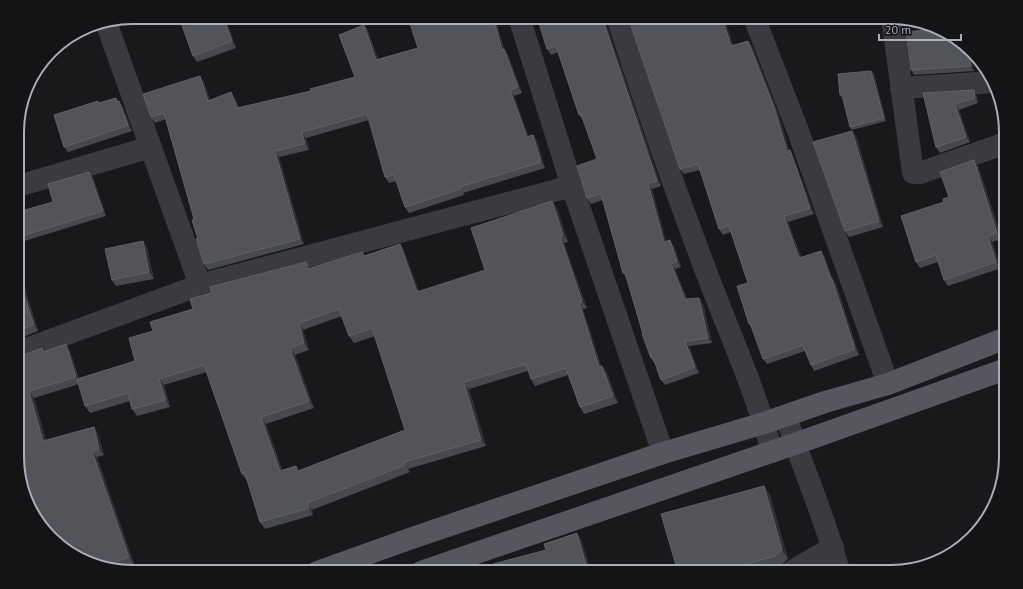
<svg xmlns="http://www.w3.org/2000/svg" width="1023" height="589" font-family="'PT Sans',sans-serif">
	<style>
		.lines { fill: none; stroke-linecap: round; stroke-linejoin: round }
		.minor { stroke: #3a3a40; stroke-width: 22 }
		.primary { stroke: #565660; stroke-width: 22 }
		.wall { fill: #47494d; fill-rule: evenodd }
		.shaded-wall { fill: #303134 }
		.building { fill: #525459; stroke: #606268; fill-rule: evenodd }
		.rim { fill: none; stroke: #abaebb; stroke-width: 2 }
	</style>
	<rect width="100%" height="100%" fill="#19191b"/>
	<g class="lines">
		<path class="minor" d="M519,17L572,186L663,453
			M617,17C644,101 673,184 704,266C727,328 755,388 772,452
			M754,17L798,131L888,384
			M892,17L913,173H920L1006,143
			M106,22L200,285
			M901,88L993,82
			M18,186L151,147
			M18,352L200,285L572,186
			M786,416C802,468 826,518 839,572
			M791,572L833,547"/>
		<path class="primary" d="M317,572L415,537L663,453L764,423L825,402L888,384L1006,338
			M421,572L809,439L1006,369"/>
	</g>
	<path class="wall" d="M225,17L236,48L197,62L193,56Z
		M408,17H495L504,49L508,55L522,93L514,96L528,136L533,135L537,141L545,168L463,193L464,195L409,213L405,207L397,181L389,183L385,177L369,120L306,138L309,150L279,157L304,244L208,270L204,264L194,219L166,119L155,123L151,117L204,82L210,100L235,98L239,108L311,91L355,77L364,25L368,31L378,59L418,48Z
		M628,17H724L733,45L752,46L778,113L789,150L793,156L814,214L788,222L801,257L824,256L833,280L836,284L859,355L814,371L811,365L805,351L767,364L763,359L752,328L749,324L748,283L731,232L723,235L719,229L700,170L684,174L680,169Z
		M605,21L661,186L652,189L666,242L674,246L681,267L675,269L687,299L703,304L712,343L689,346L699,373L665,385L661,380L655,363H654L651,358L626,277L623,273L603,200L591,204L587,198L597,159L583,120L579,115L558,52L551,55L547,49Z
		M949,33L974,71L914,75L911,70Z
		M871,71L874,74L886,121L852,130L850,127L843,98L840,95Z
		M923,93L977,96L978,103L959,110L970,142L940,153L936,147Z
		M116,98L123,107L132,131L68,152L64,147L99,103Z
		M856,136L883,227L849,237L845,231Z
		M974,160L978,166L1002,239L992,242L1001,268L948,286L944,280L938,262L920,268L916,262L944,202L949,197Z
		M89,172L93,177L106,216L18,243V212L53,202Z
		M552,201L557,208L568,242L564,243L587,308L583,309L601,366L607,373L618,403L584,414L580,407L568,375L535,386L531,379L528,371L469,389L486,446L408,469L410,472L312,510L313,515L265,529L260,522L248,481H247L242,474L207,372L164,385L170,407L137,416L132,409L130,401L90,413L85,406L79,384L34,398L46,440L94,427L98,434L104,455L97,457L134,564L120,569L74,556L18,357L42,348L44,351H70L79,379L135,361L153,331L193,309L310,268L362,252L365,256L400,244L404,251L419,292L485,270ZM342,316L349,336L354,343L375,336L405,430L299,471L296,466L282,470L266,424L314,408L295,355L309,350L303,330Z
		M143,241L147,248L154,279L116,286L112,280Z
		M18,283L25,289L38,331L18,339Z
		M764,486L770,495L788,559L781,565L756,572H678Z"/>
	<path class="shaded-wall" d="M223,17H225L236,48L232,41Z
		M493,17H495L504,49L508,55L522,93L518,87L502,50Z
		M602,17H605V21L661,186L657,181Z
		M722,17H724L735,51L731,46Z
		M364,25L368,31L380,66L376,60Z
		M748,41L752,46L778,113L791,156L787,151Z
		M969,53L972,56L974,71L971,66Z
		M871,71L874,74L886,121L884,118Z
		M200,76L204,82L212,107L208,101Z
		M510,90L514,96L531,143L527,137Z
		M974,90L977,96L978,103L975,98Z
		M231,92L235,98L241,114L237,108Z
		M116,98L123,107L132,131L128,125Z
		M955,104L959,110L970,142L966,137Z
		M852,131L856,136L883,227L879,221Z
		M302,132L306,138L309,150L305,144Z
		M533,135L537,141L545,168L541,162Z
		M790,150L793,156L814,214L810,208Z
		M275,151L279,157L304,244L300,239Z
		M974,160L978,166L1002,239L997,233Z
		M89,172L93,177L106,216L103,211Z
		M648,183L652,189L668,248L664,242Z
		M552,201L557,208L568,242L563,235Z
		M784,216L788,222L803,263L799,258Z
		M560,236L564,243L587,308L582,301Z
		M988,236L992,242L1001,268L996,262Z
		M670,240L674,246L681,267L677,261Z
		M143,241L147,248L154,279L149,272Z
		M400,244L404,251L422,299L417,292Z
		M821,251L824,256L833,280L836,284L859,355L855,349Z
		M306,262L310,269H308Z
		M671,264L675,269L689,305L685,299Z
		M20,282L25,289L38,331L34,325Z
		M699,298L703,304L712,343L708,338Z
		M579,302L583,309L603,374L599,367Z
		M299,323L303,330L309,350L304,343Z
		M685,341L689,346L699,373L695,367Z
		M66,344L70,351L80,384L76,377Z
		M290,348L295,355L314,408L309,401Z
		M602,366L607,373L618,403L613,396Z
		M159,379L164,385L170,407L166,400Z
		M464,382L469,389L486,446L481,440Z
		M29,391L34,398L48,447L43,441Z
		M261,417L266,424L284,478L280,471Z
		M94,427L98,434L104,455L99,449Z
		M92,451L97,457L134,564L129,557Z
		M404,462L408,469L410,472L405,465Z
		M764,486L770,495L788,559L782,550Z
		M307,503L312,510L313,515L309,508Z
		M577,533L582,541L591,572H588Z"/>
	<path class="building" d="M179,17H223L232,41L193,56Z
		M408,17H493L502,50L504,49L518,87L510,90L527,137L533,135L541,162L459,187L460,189L405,207L394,175L385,177L367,114L302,132L305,144L275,151L300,239L204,264L196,239H198L192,220L194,219L164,113L151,117L143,94L200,76L208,101L231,92L237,108L311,91L310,89L355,77L339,35L364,25L376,60L418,48Z
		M537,17H602L657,181L648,183L664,242L670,240L677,261L671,264L685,299L699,298L708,338L685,341L695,367L661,380L653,357L651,358L642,334H643L625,273H623L601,194L587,198L577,166L597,159L581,114L579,115L556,46L547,49Z
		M628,17H722L731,46L748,41L774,107L787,151L790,150L810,208L784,216L799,258L821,251L831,279H832L855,349L811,365L803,345L763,359L750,323L749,324L737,286L748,283L729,226L719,229L698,164L680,169Z
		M934,29L949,33L969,53L971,66L911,70L906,32Z
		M871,71L884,118L850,127L842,95H840L838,74Z
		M974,90L975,98L955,104L966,137L936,147L923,93Z
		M116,98L117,102L119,101L128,125L64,147L54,115L98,101L99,103Z
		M852,131L879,221L845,231L813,142Z
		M974,160L997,233L988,236L996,262L944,280L936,255L916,262L901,216L944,202L943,199L949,197L940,172Z
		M89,172L103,211L18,237V212L53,202L48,184Z
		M552,201L563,235L560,236L582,301L579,302L599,367L602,366L613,396L580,407L566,368L531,379L526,364L464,382L481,440L404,462L405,465L307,503L309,508L260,522L245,473L242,474L204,365L159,379L166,400L132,409L128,393L85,406L77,379L135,361L129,338L153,331L150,322L193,309L190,299L212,293L210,287L306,262L308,269L362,252L364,256L400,244L417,292L485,270L471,228ZM339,309L349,336L372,328L405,430L298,471L296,466L280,471L261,417L309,401L290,348L304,343L299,323Z
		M143,241L149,272L112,280L105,249Z
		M20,282L34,325L18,330V283Z
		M66,344L76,377L29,391L43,441L94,427L99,449L92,451L129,557L106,565L74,556L36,521L18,472V357L42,348L43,352Z
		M764,486L782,550L775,556L718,572H678L661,514Z
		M577,533L588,572H494L493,564L546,550L544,544Z"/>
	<path d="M0 0H1023V589H0ZM132 24H891A108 108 0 0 1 999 132V457A108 108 0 0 1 891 565H132A108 108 0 0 1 24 457V132A108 108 0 0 1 132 24Z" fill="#141416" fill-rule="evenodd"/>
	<path class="rim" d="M132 24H891A108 108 0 0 1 999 132V457A108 108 0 0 1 891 565H132A108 108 0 0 1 24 457V132A108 108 0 0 1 132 24Z"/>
	<path d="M879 34v6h82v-6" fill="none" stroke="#abaebb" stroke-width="2"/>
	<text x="885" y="34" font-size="12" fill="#abaebb" stroke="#141416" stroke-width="3" paint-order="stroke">20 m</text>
</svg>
